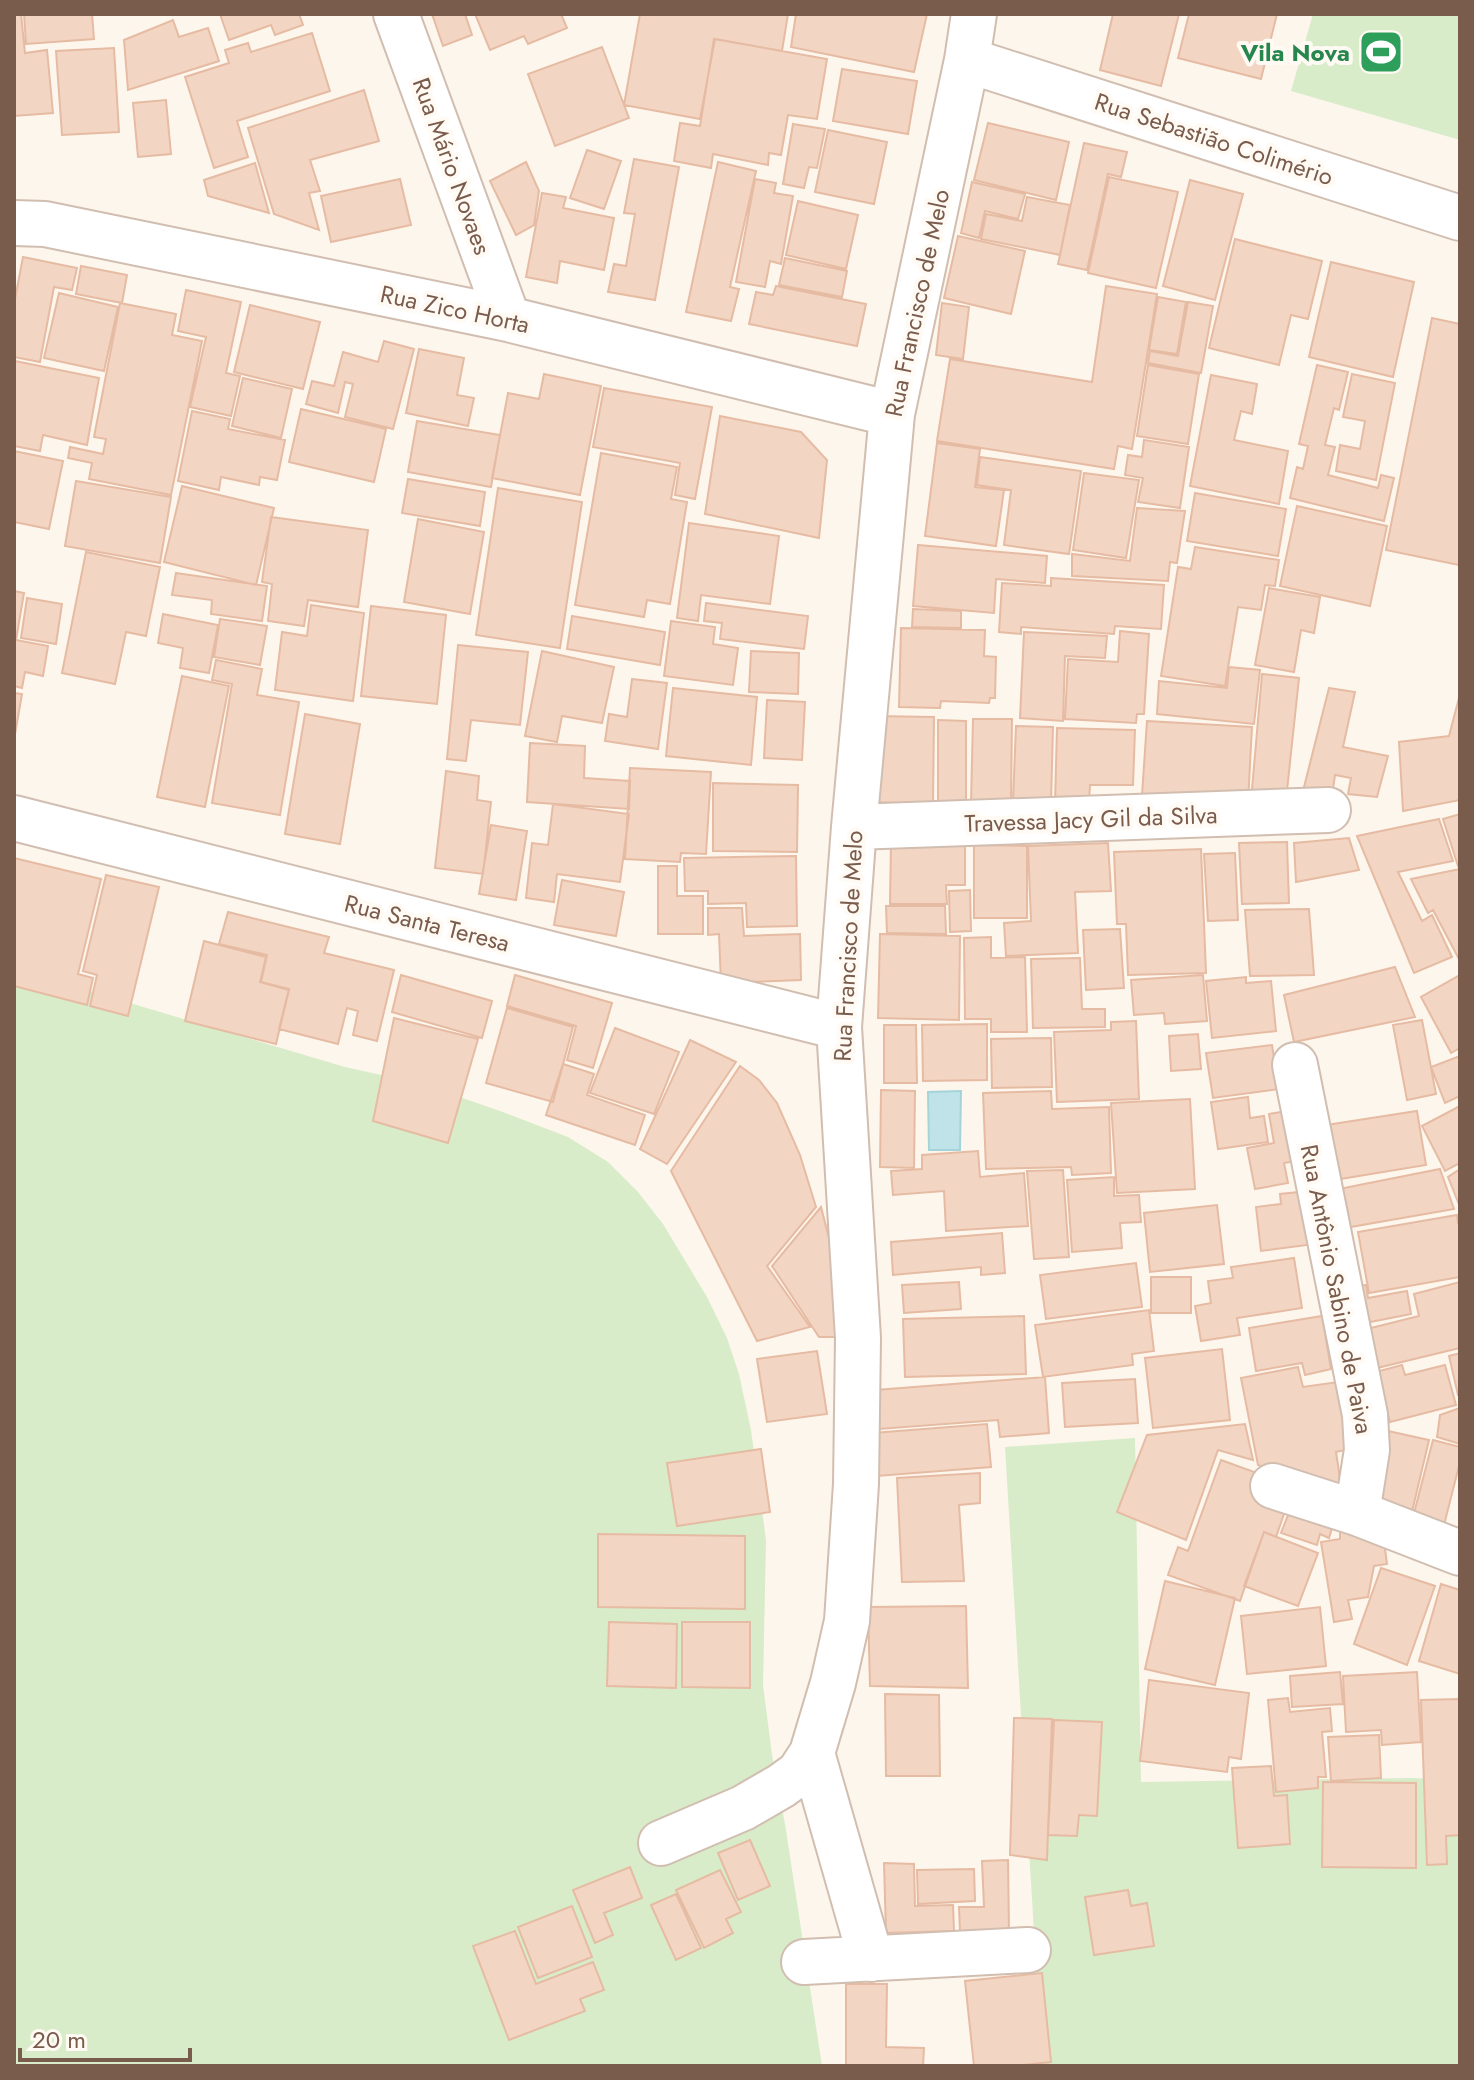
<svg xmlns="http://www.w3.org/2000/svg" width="1474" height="2080" font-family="Jost,sans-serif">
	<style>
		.green { fill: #d8ecc9 }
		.water { fill: #bfe3e8; stroke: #a5d3da; stroke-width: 2 }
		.building { fill: #f3d5c3; stroke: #e6bba3; stroke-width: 2 }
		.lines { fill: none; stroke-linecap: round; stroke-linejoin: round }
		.minor-casing { stroke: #d1beb0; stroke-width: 48 }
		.minor { stroke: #fff; stroke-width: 44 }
		.labels { text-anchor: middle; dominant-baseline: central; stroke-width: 8; stroke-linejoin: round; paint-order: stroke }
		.leisure-label { font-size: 24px; font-weight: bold; fill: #27864d; stroke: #fffaf3; text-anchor: end }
		.street-label { font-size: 24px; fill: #7a5c4d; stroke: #fffaf3 }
	</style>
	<rect width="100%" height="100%" fill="#fdf6ec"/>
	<path class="green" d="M1313,14H1460V140L1291,91Z
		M14,971L66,984L345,1067L422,1084L500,1111L568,1137L608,1162L638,1192L663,1224L707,1297L727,1338L739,1374L751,1430L766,1540L763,1685L772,1755L785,1824L822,2066H14Z
		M1135,1438L1141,1782L1412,1778L1460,1780V2066H1044L1039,2016L1005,1447Z"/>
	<path class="water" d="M961,1091L960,1150H929L928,1092Z"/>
	<path class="building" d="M14,14H21L25,53L47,50L53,113L14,116Z
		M24,14H92L94,39L26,44Z
		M220,14H299L303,25L275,35L271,25L229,40Z
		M432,14H465L472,35L443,46Z
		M475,14H561L567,28L528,44L524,36L490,50Z
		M640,14H788L782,51L715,39L700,119L624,105Z
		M796,14H927L914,72L791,47Z
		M1113,14H1179L1161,86L1100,70Z
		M1189,14H1277L1261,79L1178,58Z
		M173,20L179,37L208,28L219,61L128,90L124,40Z
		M312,33L330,91L237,121L248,157L214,168L185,77L229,63L225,50L248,43L251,52Z
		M714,39L827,59L817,119L788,115L781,155L769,153L768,165L713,154L711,168L674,161L680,123L700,126Z
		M602,47L629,118L555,146L528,74Z
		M114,48L119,132L62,135L56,51Z
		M842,69L917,81L908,134L833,121Z
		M364,90L379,141L310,160L320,191L309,193L319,230L274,214L248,128Z
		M166,100L171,154L138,157L133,103Z
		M988,123L1069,142L1056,200L974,180Z
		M793,124L825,129L817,168L809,167L804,188L783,184Z
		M828,130L887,142L874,204L815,192Z
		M1084,143L1127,152L1121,177L1108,174L1087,270L1058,264Z
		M587,150L621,161L604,209L570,198Z
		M634,159L679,167L655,300L608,292L614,264L626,266L635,214L624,213Z
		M526,162L539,191L534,225L516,235L490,181Z
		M718,162L756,171L730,287L739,289L731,321L686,312Z
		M255,163L269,213L208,196L204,180Z
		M1109,177L1178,192L1156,288L1088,273Z
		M400,179L411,225L331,242L321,196Z
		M755,179L776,183L774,193L793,196L781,264L770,261L765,287L736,282Z
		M1190,180L1243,194L1215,300L1163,286Z
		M972,182L1025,194L1018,219L985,211L979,238L961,233Z
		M542,193L566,197L563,208L614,218L604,270L560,261L557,283L526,277Z
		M1027,197L1070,205L1060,255L981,239L986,214L1022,221Z
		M798,201L858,215L846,269L786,255Z
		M958,236L1025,251L1011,314L944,298Z
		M1235,239L1322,261L1308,319L1291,315L1279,365L1209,348Z
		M23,257L77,268L72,290L54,287L40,362L14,357V304Z
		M785,258L847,271L842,297L779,285Z
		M1331,262L1414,282L1393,377L1309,357Z
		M81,266L127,275L122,303L76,294Z
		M776,286L866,304L857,346L749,324L756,292L773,295Z
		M1106,286L1157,294L1132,449L1118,446L1114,469L937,441L950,359L1092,382Z
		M186,290L241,302L226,373L240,376L231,416L190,407L206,337L178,331Z
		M59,293L118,307L104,371L44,358Z
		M1158,297L1186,302L1177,354L1149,350Z
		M1188,302L1213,306L1201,373L1148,363L1150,351L1178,356Z
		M120,303L176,314L172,335L202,341L171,495L89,479L92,463L68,458L70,447L103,454L106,439L94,437Z
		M942,303L969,307L963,359L936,355Z
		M250,305L320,322L303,389L234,372Z
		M1432,318L1460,324L1459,565L1386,550Z
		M384,341L414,349L393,429L345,417L353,384L345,382L338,413L306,404L312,381L334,386L343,352L378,362Z
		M419,349L464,358L457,395L474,398L468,426L406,413Z
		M15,361L99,378L87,445L43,435L40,451L14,446Z
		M1148,365L1199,374L1188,444L1137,436Z
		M1317,365L1348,372L1339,410L1334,408L1325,445L1335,447L1328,475L1378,488L1381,475L1394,478L1384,521L1290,498L1297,467L1303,469L1308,446L1299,444Z
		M544,374L601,386L580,495L492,478L508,393L539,399Z
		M1352,374L1395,383L1376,480L1336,471L1340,445L1360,449L1365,421L1343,417Z
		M1211,375L1257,384L1252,414L1241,411L1234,440L1288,451L1279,504L1190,486Z
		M243,378L292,389L281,438L232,426Z
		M604,388L712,407L695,499L675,495L680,463L593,447Z
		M301,409L386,429L374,482L289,462Z
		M192,411L230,419L228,429L285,440L277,480L260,477L259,485L221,477L219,490L178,481Z
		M720,416L801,432L827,460L819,538L705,514Z
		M417,421L500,435L491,487L408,472Z
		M1144,440L1189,447L1180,508L1138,502L1143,478L1125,475L1128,455L1142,457Z
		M937,443L980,449L975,487L1004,490L996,546L925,536Z
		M14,451L63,461L49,529L14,522Z
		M601,453L677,467L671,499L687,502L670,604L647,600L644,617L575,605Z
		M980,457L1081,471L1069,554L1004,545L1011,490L977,485Z
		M1084,473L1139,480L1126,558L1073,550Z
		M408,479L485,492L480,526L402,513Z
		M76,481L171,497L160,563L65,546Z
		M182,486L274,508L256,585L164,562Z
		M498,488L582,502L560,648L476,635Z
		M1195,493L1286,509L1278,556L1187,541Z
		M1297,506L1387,526L1370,606L1280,586Z
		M1137,508L1185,511L1177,563L1170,562L1168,581L1072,576V554L1130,561Z
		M271,517L368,530L358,607L308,600L304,626L268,621L272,584L262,582Z
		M418,519L484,532L470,614L404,602Z
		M689,523L779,536L770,604L701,595L698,621L677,618Z
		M918,545L1047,556L1045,583L996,579L994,613L913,606Z
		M1195,547L1279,560L1275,586L1265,585L1261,610L1238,607L1225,686L1161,676L1178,567L1191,569Z
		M86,552L160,567L146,636L126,632L115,684L62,673Z
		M176,573L267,586L262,621L211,614L212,600L172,595Z
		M1051,578L1164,585L1161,629L1115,626L1114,634L1021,627V634L999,632L1002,583L1051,586Z
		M1269,588L1320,597L1314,633L1301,630L1294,672L1255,665Z
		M14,591L24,593L16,640L48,646L43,676L25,672L22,688L14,686Z
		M27,598L62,604L56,644L21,638Z
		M706,603L808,616L804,649L720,639L722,623L704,621Z
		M311,605L364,613L353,701L275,690L282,632L307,636Z
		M371,606L446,615L437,704L361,696Z
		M913,609L961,611V628L912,627Z
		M163,614L218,625L209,673L180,668L183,648L158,643Z
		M572,616L665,632L660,665L567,649Z
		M220,619L267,626L260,665L214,657Z
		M671,621L715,627L713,644L738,648L733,685L664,676Z
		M901,628L985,630L984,656L996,657L995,698H990L989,703L941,701L940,708L899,707Z
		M1120,631L1149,634L1144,714H1137L1136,723L1065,719L1068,659L1118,662Z
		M1024,632L1107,636L1105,658L1065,656L1063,721L1020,718Z
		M458,645L528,652L520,725L471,720L466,761L447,759Z
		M542,651L614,667L602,723L562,716L557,742L525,736Z
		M751,651L799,653L798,694L749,692Z
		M216,660L262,669L257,695L299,702L280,815L212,803L232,684L212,680Z
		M1229,667L1260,670L1254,724L1157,714L1159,681L1227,688Z
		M1262,674L1299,678L1286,800L1251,801Z
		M182,676L229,686L205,807L157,797Z
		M632,679L667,683L658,749L605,741L609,714L627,717Z
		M673,688L757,697L751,765L666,756Z
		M1329,688L1355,692L1343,747L1388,756L1377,797L1348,794L1351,778L1335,775L1332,796L1302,795Z
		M14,693L22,694L14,740Z
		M1460,694V800L1403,811L1399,742L1449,736Z
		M767,700L805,702L802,760L764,758Z
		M305,714L360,724L340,844L285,834Z
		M871,716L934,717L933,804L869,802Z
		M973,719H1012L1011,803H971Z
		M938,720L966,721V803L938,802Z
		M1147,721L1252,727L1248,802L1142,795Z
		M1016,726L1053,727L1051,803L1013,801Z
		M1057,728L1135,730L1133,785H1090L1089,804L1055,803Z
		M530,743L585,746L584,778L630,781L629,809L527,802Z
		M630,768L711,772L706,854L681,853L680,862L625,859Z
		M446,771L479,776L477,800L491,802L483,874L435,868Z
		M713,783L798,785L797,852L713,851Z
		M553,804L629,814L620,882L557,874L554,902L526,898L532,843L548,845Z
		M1460,814V866H1458L1443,819Z
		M1439,819L1453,861L1398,872L1422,921L1432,915L1452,957L1414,973L1357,836Z
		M491,825L527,831L516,900L479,894Z
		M1349,838L1359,870L1296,882L1294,843Z
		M891,842H965V885H946L947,904H890Z
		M1287,842L1289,903L1242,904L1239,843Z
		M1108,843L1111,891L1075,892L1078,953L1006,956L1004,923L1031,921L1028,846Z
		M974,845L1027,846V918H974Z
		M1201,849L1206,973L1128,975L1126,924H1117L1114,852Z
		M1235,853L1238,920L1208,921L1204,854Z
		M796,856L797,926L747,927L746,903L708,904V891H685L684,858Z
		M14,858L101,879L78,974L93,978L87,1005L14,986Z
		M658,866H677V896H703V934H658Z
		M1460,869V961L1433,910L1428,913L1411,879Z
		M106,875L159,887L128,1016L90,1006L97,975L83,971Z
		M562,880L624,892L616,936L554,925Z
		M970,890L971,931L950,932L949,891Z
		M886,906H945L946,934L887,933Z
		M708,908H742L744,936L800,934L801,980L721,983L719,934L708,935Z
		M1309,909L1314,975L1250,976L1245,910Z
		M228,912L329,937L324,953L394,970L377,1041L353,1035L358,1011L347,1008L338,1044L279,1029L289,989L261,982L267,955L219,944Z
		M1120,929L1124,988L1086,990L1083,930Z
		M880,934L960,936L959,1020L878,1018Z
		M991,937V958L1025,957L1027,1032H991V1019H965L964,938Z
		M204,941L266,957L260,982L289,990L276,1044L185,1021Z
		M1080,958L1082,1009H1105V1027L1033,1028L1031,959Z
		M1395,967L1415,1017L1294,1042L1284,995Z
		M401,975L492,1001L482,1038L392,1012Z
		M515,975L612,1003L593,1068L567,1060L576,1026L507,1006Z
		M1203,975L1207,1021L1165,1024L1164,1013L1134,1015L1131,980Z
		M1460,975V1048L1451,1053L1421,997Z
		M1246,977V983L1271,981L1276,1031L1212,1038L1206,981Z
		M507,1008L573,1027L553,1102L486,1083Z
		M394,1018L478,1039L448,1143L373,1121Z
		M1422,1020L1436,1094L1407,1100L1393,1025Z
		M1136,1021L1139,1099L1057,1102L1054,1032L1111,1030V1022Z
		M987,1024V1080L923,1081L922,1025Z
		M884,1025H916L917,1083H884Z
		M615,1028L679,1052L654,1114L590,1093Z
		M1198,1034L1201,1069L1171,1071L1169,1036Z
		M1051,1038L1052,1087L992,1088L991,1039Z
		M690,1040L736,1062L667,1164L640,1149Z
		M1272,1045L1279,1089L1213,1098L1206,1053Z
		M1460,1056V1096L1445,1103L1431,1067Z
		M563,1064L594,1074L587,1095L645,1115L635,1145L546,1115Z
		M740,1066L759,1080L777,1103L800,1155L816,1207L767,1266L810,1327L757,1341L671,1171Z
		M881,1090L915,1091L914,1168L880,1167Z
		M1051,1091L1052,1109L1109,1107L1111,1173L1072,1175L1071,1167L986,1169L983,1093Z
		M1248,1097L1250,1118L1264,1116L1268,1142L1218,1149L1211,1102Z
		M1190,1099L1195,1189L1117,1193L1111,1103Z
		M1460,1106V1163L1445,1171L1422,1126Z
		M1294,1110L1302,1160L1284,1163L1288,1183L1255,1189L1247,1148L1274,1143L1269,1114Z
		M1417,1111L1426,1165L1322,1182L1313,1127Z
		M978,1151L980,1177L1024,1173L1028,1226L946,1231L944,1191L893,1195L891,1171L922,1169V1155Z
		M1440,1169L1454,1209L1339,1229L1329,1191Z
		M1460,1169V1207L1448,1177Z
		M1063,1170L1069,1257L1034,1259L1027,1171Z
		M1114,1177V1196L1139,1195L1141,1222L1120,1223L1122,1248L1072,1252L1067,1180Z
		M1308,1191L1315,1244L1261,1251L1256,1207L1281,1204L1280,1194Z
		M1217,1205L1224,1264L1150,1272L1144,1213Z
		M821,1207L842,1289L850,1337H819L772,1266Z
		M1457,1215L1458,1223L1460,1222V1277L1369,1293L1358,1232Z
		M1002,1233L1005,1273L981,1275V1267L893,1275L891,1242Z
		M1294,1258L1302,1308L1237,1318L1240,1335L1201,1341L1195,1306L1211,1303L1208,1281L1233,1278L1231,1267Z
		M1136,1263L1142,1307L1046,1319L1040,1275Z
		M1151,1277H1191V1313H1151Z
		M959,1282L961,1309L904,1313L902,1285Z
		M1460,1282V1348L1377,1368L1367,1329L1419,1316L1414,1294Z
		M1366,1285L1368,1298L1407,1291L1411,1314L1355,1325L1348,1288Z
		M1149,1310L1154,1351L1132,1354L1133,1365L1043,1377L1035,1325Z
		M1024,1316L1026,1374L905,1377L903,1319Z
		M1322,1316L1331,1369L1305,1375L1302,1363L1256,1371L1249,1328Z
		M1222,1349L1230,1420L1153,1428L1145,1358Z
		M817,1351L827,1414L767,1422L757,1359Z
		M1460,1353V1395H1458L1449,1356Z
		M1402,1365L1405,1375L1445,1365L1456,1405L1390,1422L1376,1372Z
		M1298,1367L1303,1387L1345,1381L1358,1447L1336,1452L1341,1485L1331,1490L1258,1465L1241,1378Z
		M1045,1377L1049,1433L1000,1437L998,1420L879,1429L876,1390Z
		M1135,1379L1138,1423L1065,1427L1062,1383Z
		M1460,1408V1444L1437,1437L1440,1415Z
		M987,1424L991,1467L877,1476L873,1433Z
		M1245,1424L1253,1460L1218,1450L1186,1540L1117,1512L1147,1435Z
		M1388,1431L1429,1440L1411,1516L1373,1507Z
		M1433,1440L1460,1447V1462L1443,1529L1412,1521Z
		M761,1449L770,1512L677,1526L667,1463Z
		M1221,1460L1268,1477L1259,1503L1285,1511L1276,1537L1264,1532L1240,1601L1168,1575L1178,1547L1188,1551Z
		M980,1473V1503L959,1505L964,1581L902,1582L897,1478Z
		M1290,1510L1335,1518L1329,1538L1320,1534L1317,1545L1281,1533Z
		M1340,1530L1383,1534L1387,1564L1374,1566L1368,1597L1348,1600L1352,1619L1334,1622L1321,1542L1340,1539Z
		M1264,1532L1318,1553L1298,1606L1244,1586Z
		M598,1534L745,1536V1609L598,1607Z
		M1381,1568L1435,1586L1407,1665L1354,1644Z
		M1165,1581L1235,1598L1215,1685L1145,1669Z
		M1441,1584L1460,1590V1674L1419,1661Z
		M966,1606L968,1688L870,1686L868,1607Z
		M1320,1607L1326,1666L1247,1674L1241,1616Z
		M609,1622L677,1624L676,1688L607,1686Z
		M682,1622H750V1688L682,1687Z
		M1340,1672L1343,1704L1292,1707L1290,1676Z
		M1417,1672L1421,1742L1382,1745L1381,1730L1346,1732L1343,1676Z
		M1149,1680L1249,1693L1241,1759L1229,1757L1227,1772L1140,1761Z
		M885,1694L939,1695L940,1776H886Z
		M1288,1698L1290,1712L1330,1708L1332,1731L1322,1732L1326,1777H1318V1788L1276,1792L1268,1700Z
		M1460,1699V1835L1446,1836L1447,1864L1427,1865L1421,1700Z
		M1014,1718L1052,1719L1047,1860L1010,1855Z
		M1054,1720L1102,1722L1097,1816L1079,1815L1077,1836L1048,1835Z
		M1379,1735L1381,1778L1331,1781L1328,1737Z
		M1271,1766L1274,1796L1287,1795L1290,1844L1238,1848L1232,1768Z
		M1323,1782L1416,1783V1868L1322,1867Z
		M750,1840L770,1886L738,1900L718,1853Z
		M1008,1860L1009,1932H960L959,1907H984L982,1861Z
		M884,1863L914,1864L915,1906L953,1905L954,1931L886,1933Z
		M630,1867L642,1898L604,1913L613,1935L595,1943L573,1890Z
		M974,1869L975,1901L918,1904L917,1870Z
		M720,1870L741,1912L726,1919L733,1933L704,1948L676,1890Z
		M1128,1890L1131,1906L1147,1903L1154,1946L1094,1955L1085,1897Z
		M676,1894L701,1948L676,1960L651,1905Z
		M572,1906L592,1957L538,1978L518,1927Z
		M515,1931L536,1984L593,1962L604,1990L580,1999L585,2011L509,2040L473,1946Z
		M1042,1973L1051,2062L1014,2066H974L965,1981Z
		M846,1984H887L886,2047L924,2048L923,2066H846Z"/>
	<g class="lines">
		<g class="minor-casing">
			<path id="minor" d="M396,14L508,319
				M967,60L1460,218
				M14,223L45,224L508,319L892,414
				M14,818L839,1027
				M854,827L1328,810
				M1295,1065L1365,1415L1367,1450L1357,1513
				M1273,1486L1357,1513L1460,1553
				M812,1753L871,1959
				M661,1843L743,1808L781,1786L799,1773L812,1753L833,1683L847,1621L856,1484L858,1338L839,1027L854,827L892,414L967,60L974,14
				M804,1962L1028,1950"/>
		</g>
		<use href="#minor" class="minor"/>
	</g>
	<defs>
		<g id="stadium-square" transform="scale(2.3)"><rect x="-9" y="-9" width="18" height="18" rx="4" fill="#2e9e5b" stroke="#fffaf3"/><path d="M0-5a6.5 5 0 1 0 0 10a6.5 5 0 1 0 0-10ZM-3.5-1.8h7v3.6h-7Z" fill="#fff"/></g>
	</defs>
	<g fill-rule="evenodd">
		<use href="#stadium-square" x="1381" y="52"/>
	</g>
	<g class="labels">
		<g class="leisure-label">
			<text x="1350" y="52">Vila Nova</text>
		</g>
		<g class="street-label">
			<text transform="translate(1214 139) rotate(18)">Rua Sebastião Colimério</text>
			<text transform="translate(452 166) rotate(70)">Rua Mário Novaes</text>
			<text transform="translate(917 303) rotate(-78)">Rua Francisco de Melo</text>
			<text transform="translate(455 309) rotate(12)">Rua Zico Horta</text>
			<text transform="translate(1091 819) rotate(-2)">Travessa Jacy Gil da Silva</text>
			<text transform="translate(427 923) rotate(14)">Rua Santa Teresa</text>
			<text transform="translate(848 946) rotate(-87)">Rua Francisco de Melo</text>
			<text transform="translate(1337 1289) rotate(79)">Rua Antônio Sabino de Paiva</text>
		</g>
	</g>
	<rect width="1474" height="2080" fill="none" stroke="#7a5c4d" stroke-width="32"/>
	<path d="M20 2048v12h170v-12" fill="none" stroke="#7a5c4d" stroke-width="4"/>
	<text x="32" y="2048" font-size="24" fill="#7a5c4d" stroke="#fffaf3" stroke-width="6" paint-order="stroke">20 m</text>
</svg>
